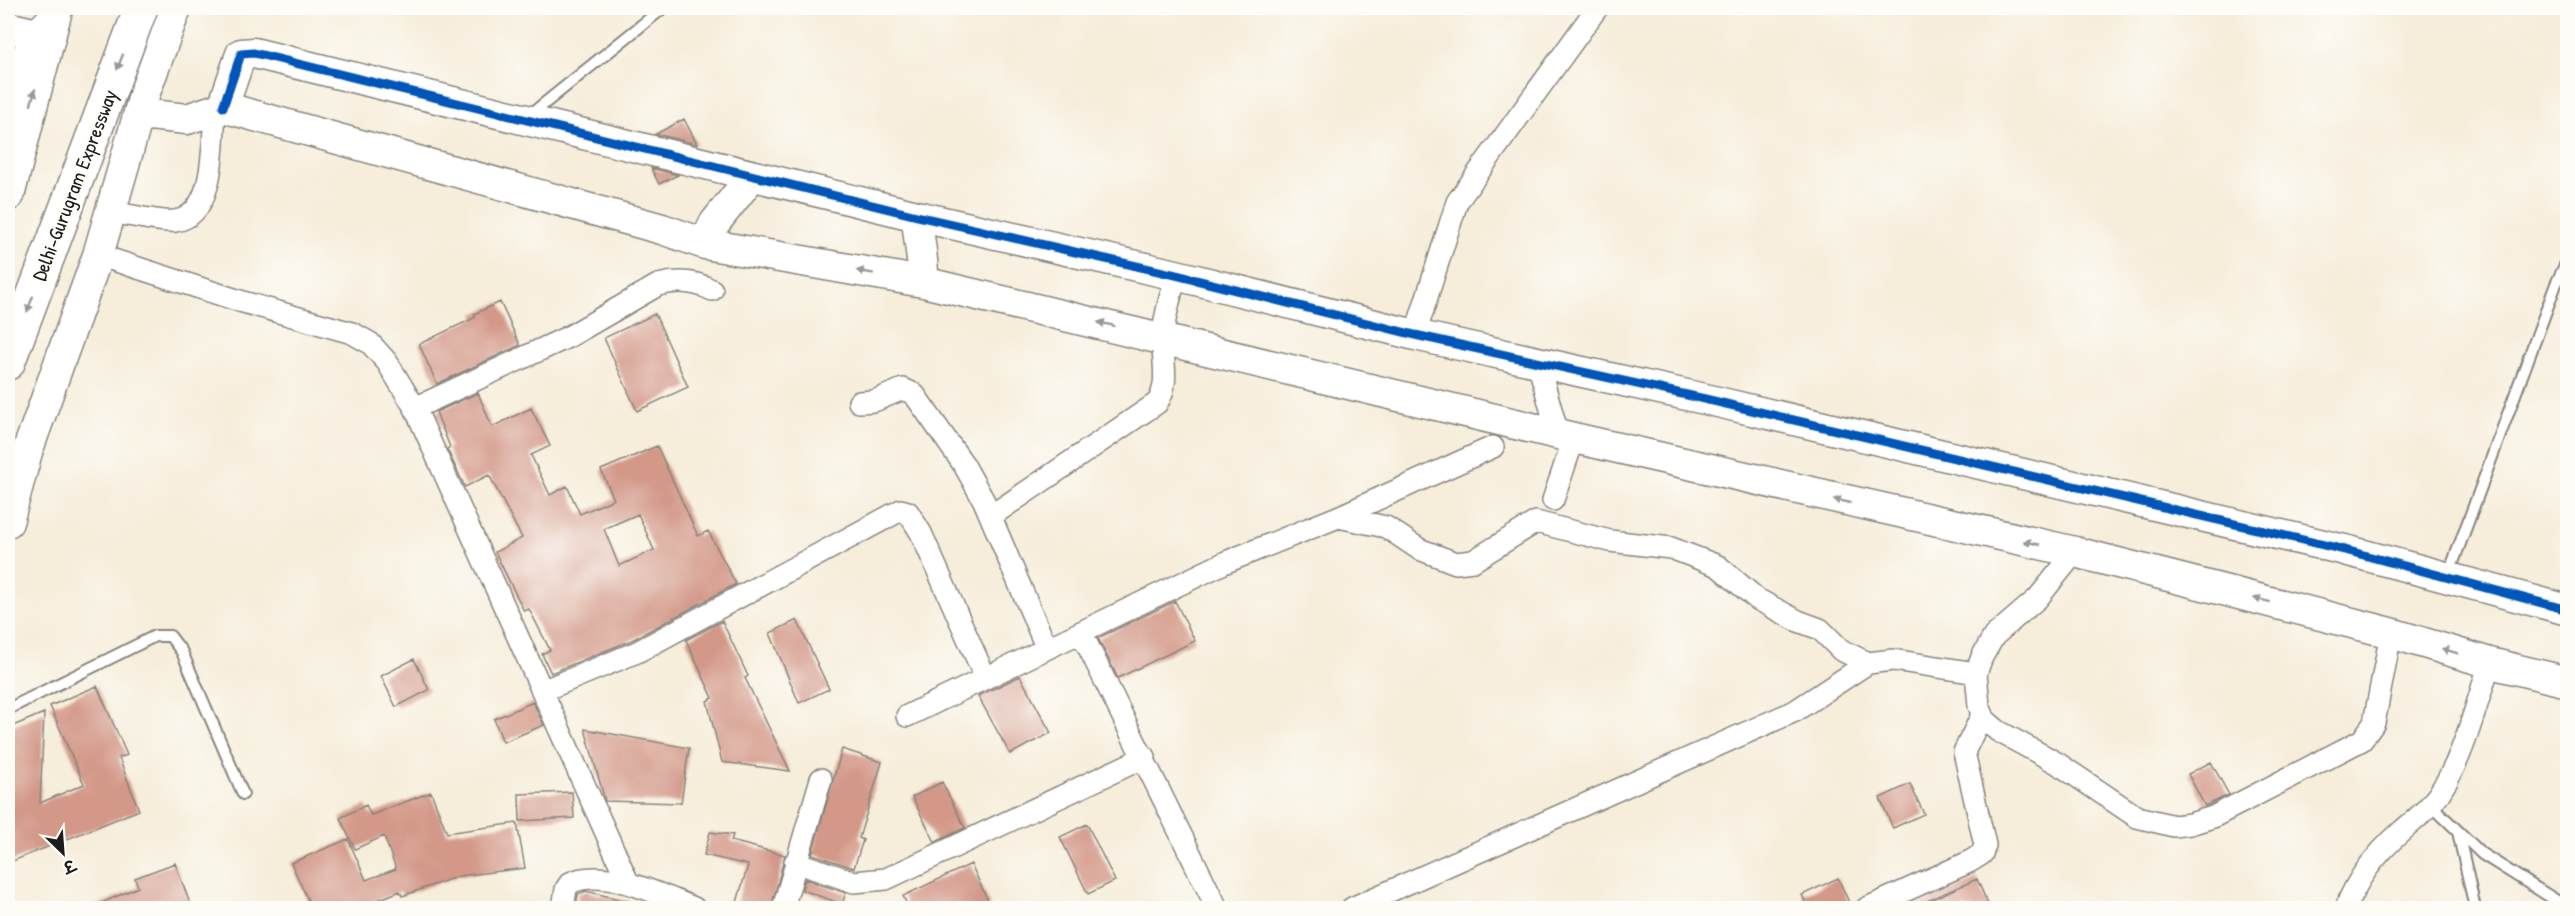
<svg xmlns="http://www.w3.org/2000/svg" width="2575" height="916" font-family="'Patrick Hand','Playpen Sans Deva',sans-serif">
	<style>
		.building { fill: #d39888; fill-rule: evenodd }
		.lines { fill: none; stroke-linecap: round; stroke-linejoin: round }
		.lane-casing { stroke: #89847b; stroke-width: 14 }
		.street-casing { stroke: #89847b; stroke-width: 24 }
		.secondary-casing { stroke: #89847b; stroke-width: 33 }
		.highway-casing { stroke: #89847b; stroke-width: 36 }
		.lane { stroke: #fff; stroke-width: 10 }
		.street { stroke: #fff; stroke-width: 21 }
		.secondary { stroke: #fff; stroke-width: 30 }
		.highway { stroke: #fff; stroke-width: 33 }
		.cycleway-casing { stroke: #fdfcf7; stroke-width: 13 }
		.cycleway { stroke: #0057b8; stroke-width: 9 }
		.oneway { fill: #999 }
		.labels { text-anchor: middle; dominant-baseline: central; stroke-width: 4.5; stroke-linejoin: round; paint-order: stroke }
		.street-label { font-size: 20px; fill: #1c1c1c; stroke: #fdfcf7 }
	</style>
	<rect width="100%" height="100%" fill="#fdfcf7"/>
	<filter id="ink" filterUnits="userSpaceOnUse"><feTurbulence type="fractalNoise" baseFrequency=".0167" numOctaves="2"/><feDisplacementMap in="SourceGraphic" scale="12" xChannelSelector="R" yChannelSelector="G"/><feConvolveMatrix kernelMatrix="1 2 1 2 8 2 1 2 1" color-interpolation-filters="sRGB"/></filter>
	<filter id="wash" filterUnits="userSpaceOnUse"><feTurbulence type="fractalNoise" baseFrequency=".008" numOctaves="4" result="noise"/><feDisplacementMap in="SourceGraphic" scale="24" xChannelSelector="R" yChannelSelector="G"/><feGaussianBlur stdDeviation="1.35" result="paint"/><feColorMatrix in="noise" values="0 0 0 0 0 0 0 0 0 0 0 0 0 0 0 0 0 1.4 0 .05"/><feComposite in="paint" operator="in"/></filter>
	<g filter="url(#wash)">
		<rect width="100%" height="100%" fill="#f6edda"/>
		<g id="blocks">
			<path class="building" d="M684,119L697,144L656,134Z
				M651,168L678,175L659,184Z
				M500,302L520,345L437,384L419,344L476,317L474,314Z
				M655,314L688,387L637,411L604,338Z
				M478,393L492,427L531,408L550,446L531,455L550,495L567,486L580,514L614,499L601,470L657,446L698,536L708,531L736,584L632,640L551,673L542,654L550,650L529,609L524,611L495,552L522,538L489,475L465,487L447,449L450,447L436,412ZM638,514L654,550L619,566L604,529Z
				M1175,601L1195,641L1118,678L1098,638Z
				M797,620L829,689L799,703L770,633Z
				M722,621L748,676L745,678L790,771L722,762L707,701L713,698L686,640Z
				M414,659L429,690L396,707L381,676Z
				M1020,676L1051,733L1010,754L978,696Z
				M97,686L127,755L119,758L139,810L8,863V728L44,713L40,803L84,784L50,706Z
				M533,702L544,725L503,742L494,719Z
				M585,729L689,748L681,803L605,801Z
				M842,749L882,762L859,838L863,840L854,868L812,854Z
				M2211,762L2229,795L2205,806L2188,774Z
				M942,782L965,828L935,842L912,797Z
				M1910,784L1924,814L1893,828L1880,798Z
				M431,792L447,833L517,823L525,868L459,876L402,896L400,891L356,909H312L291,863L348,839L366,880L396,869L384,836L355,849L340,818L366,805L371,815Z
				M572,792L574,818L520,821L519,794Z
				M1087,824L1115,881L1088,894L1060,837Z
				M710,832L733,835L731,841L785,855L771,909H735L748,865L704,855Z
				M175,863L192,909H88L138,887L135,878Z
				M971,864L990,905L981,909H909L903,896Z
				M1838,878L1852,909H1809L1802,895Z
				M805,879L846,893L842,904L802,890Z
				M1977,879L1990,909H1909Z
				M586,891L631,902L630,909H576L578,894Z"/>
		</g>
	</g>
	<g filter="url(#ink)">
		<use href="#blocks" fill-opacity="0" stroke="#89847b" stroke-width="1.5"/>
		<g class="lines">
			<g class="lane-casing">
				<path id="lane" d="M530,115L663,8
					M2448,576L2556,284L2568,259
					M8,709L155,636H170L182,652L243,794
					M2431,805L2482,854L2568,908
					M2458,832L2475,908"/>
			</g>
			<g class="street-casing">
				<path id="street" d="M110,212C126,214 161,223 175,221C217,215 212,141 215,110
					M98,255L243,302L352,333L370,343L387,362L415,408L628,882
					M1415,335L1457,202L1597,8
					M1538,363L1558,434
					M859,402L874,401L903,389L914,394L964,465L984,501L1046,647
					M415,408L570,336L658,285C677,280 695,281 712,290
					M1553,500L1574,438
					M991,516L1157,403C1171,383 1161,357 1163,334C1165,314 1171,294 1176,275
					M1338,517L1386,527L1419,549L1456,563L1473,561L1536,522L1610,541L1671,548L1718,566L1757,599L1798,621L1820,629L1841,650L1868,663
					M2075,552L2038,598L1994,636L1982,657L1976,673L1979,706L1985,720L1998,731L2057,763L2137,817L2174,826L2190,824L2213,817L2362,740L2374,723L2391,633
					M1081,632L1217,908
					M542,691L637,652L901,510L908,512L921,533L985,677
					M907,716L1226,562L1338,517L1493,447
					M795,862L854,882L886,879L1145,757
					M563,908L566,889L570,883C603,866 663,896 694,908
					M783,908L821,779
					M1352,908L1795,711L1868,663L1893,660L1976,673
					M1867,908L1969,862L1982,854L1985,845L1964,752L1982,715
					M2346,908C2357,877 2377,853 2402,831C2412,822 2424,813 2432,803C2462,767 2475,707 2490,663"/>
			</g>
			<g class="secondary-casing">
				<path id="secondary" d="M8,31L16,29L37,34
					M8,97L37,34L52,20
					M223,107L241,54L254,53L917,216L1176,275L1415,335L1705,399L2345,550L2568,610
					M140,114L187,119L223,107L662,229L705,244L923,282
					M917,216C918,239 924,259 923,282L1574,438L2075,552L2391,633L2490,663L2568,682
					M705,244L714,224L752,176
					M8,522L27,452L98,255L145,92L176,8"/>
			</g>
			<g class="highway-casing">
				<path id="highway" d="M8,194L56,8
					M8,363L141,8"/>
			</g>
			<use href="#lane" class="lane"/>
			<use href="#street" class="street"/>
			<use href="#secondary" class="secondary"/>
			<use href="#highway" class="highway"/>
			<g class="cycleway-casing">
				<path id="cycleway" d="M223,107L241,54L254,53L917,216L1176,275L1415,335L1705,399L2345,550L2568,610"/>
			</g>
			<use href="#cycleway" class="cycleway"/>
		</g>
		<defs><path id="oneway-solid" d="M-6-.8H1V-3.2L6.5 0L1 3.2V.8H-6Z" transform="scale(1.5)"/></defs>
		<g class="oneway">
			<use href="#oneway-solid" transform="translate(120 62) rotate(111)"/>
			<use href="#oneway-solid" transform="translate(33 97) rotate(-75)"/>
			<use href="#oneway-solid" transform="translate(865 272) rotate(-170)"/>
			<use href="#oneway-solid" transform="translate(30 304) rotate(111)"/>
			<use href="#oneway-solid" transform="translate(1106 324) rotate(-167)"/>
			<use href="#oneway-solid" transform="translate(1842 501) rotate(-167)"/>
			<use href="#oneway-solid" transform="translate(2032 543) rotate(-167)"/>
			<use href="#oneway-solid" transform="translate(2262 600) rotate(-166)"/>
			<use href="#oneway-solid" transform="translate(2450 651) rotate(-163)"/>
		</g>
	</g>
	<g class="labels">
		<g class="street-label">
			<text transform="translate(74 185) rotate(-69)">Delhi-Gurugram Expressway</text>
		</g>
	</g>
	<rect width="2575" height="916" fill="none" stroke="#fdfcf7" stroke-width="30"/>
	<g transform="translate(63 853) rotate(155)" stroke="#fdfcf7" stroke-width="4.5" paint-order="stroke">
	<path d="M0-4.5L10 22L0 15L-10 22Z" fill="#1c1c1c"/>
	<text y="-9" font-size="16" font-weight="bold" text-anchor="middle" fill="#1c1c1c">उ</text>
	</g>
</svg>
